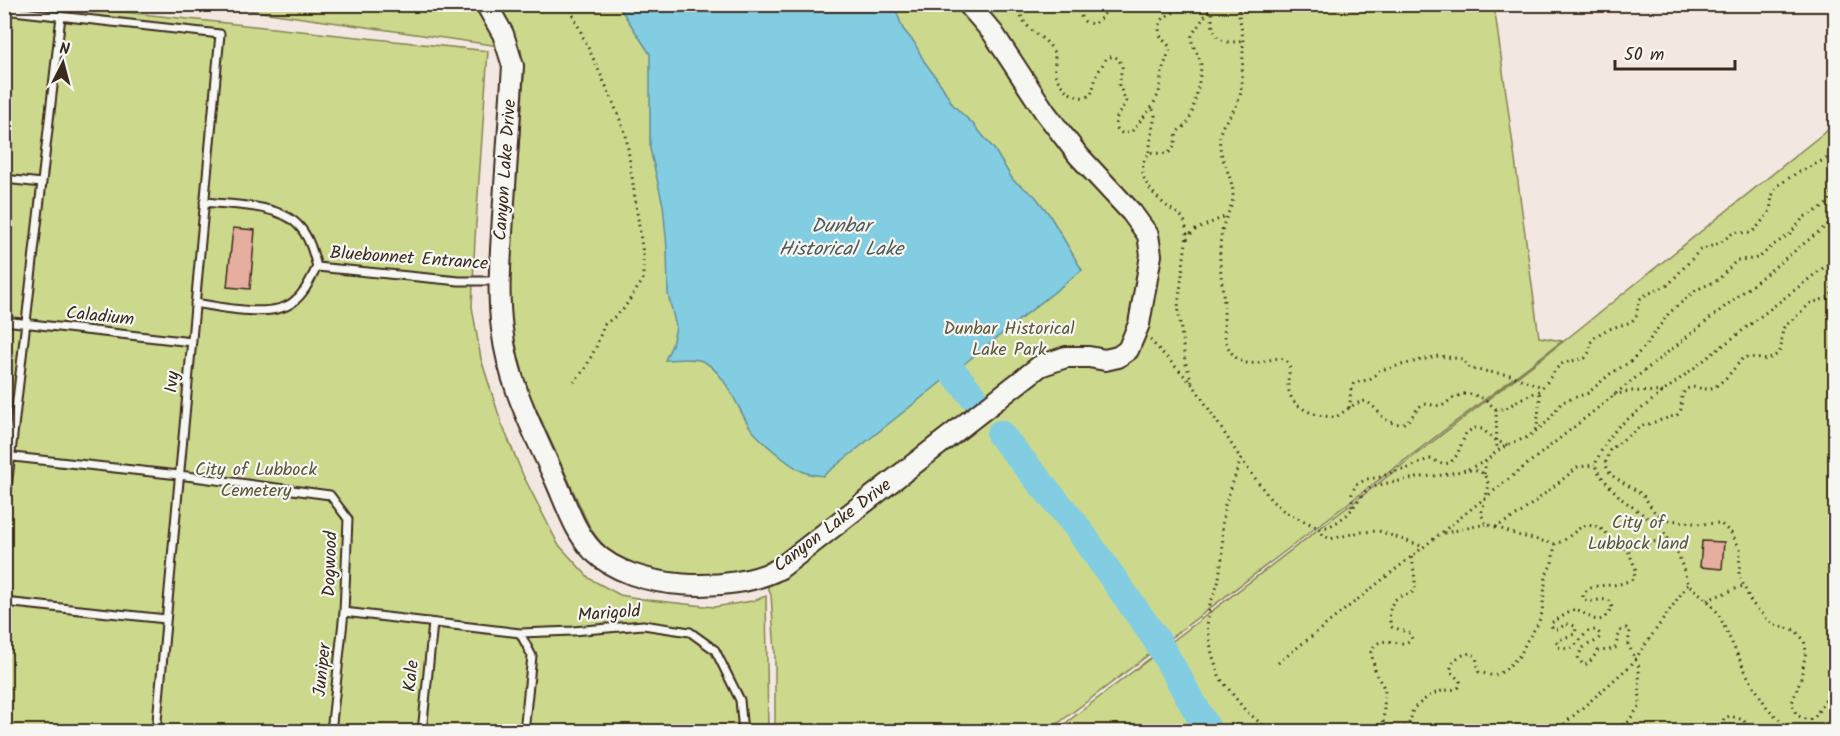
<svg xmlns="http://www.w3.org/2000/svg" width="1840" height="736" font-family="Kalam,sans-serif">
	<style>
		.green { fill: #ccd98c; stroke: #848255; stroke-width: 1.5 }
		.water { fill: #82cde2; stroke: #668c94; stroke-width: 1.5 }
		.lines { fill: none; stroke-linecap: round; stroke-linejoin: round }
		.river { stroke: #82cde2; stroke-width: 28 }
		.building { fill: #e6ae9e; stroke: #3b2a1e; stroke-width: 1.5 }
		.lane-casing { stroke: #3b2a1e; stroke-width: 11 }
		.secondary-casing { stroke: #3b2a1e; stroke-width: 24 }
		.path { stroke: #3b2a1e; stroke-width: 3; stroke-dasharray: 1.5 4.5; stroke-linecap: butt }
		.lane { stroke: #f6f6f2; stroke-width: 7 }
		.secondary { stroke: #f6f6f2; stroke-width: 20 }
		.labels { text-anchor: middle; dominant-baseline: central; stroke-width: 4.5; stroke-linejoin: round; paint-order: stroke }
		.street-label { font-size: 18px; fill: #3b2a1e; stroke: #f6f6f2 }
		.park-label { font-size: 18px; fill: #5f563a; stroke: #f6f6f2 }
		.water-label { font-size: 20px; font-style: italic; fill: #505b59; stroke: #f6f6f2 }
	</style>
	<rect width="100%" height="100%" fill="#f3e8e1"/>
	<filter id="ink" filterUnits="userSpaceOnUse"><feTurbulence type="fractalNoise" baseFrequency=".0167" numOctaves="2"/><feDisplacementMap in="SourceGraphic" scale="12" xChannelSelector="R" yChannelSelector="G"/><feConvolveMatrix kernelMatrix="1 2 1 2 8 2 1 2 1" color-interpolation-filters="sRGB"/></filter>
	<g filter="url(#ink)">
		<path class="green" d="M4,5H58L488,51L475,238L472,307L481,359L501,422L523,475L558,544L590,579L620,595L649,600L714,607L752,601L766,596L768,731H5Z
			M211,5H1494L1539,337L1562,341L1048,731H775V652L771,595L759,566C746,570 733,574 718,575C696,576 642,571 623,560C608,552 599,541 590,528L526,386L512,329L509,303L511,255L524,76L521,49Z
			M1835,124V731L1054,732L1564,341Z"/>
		<path class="water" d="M618,5H896L897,13L903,29L914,42L924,61L942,86L953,105L974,125L994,149L1013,180L1035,196L1049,214L1082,270L823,476C817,475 810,475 804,472C791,467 755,437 748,424C737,406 723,369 702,361C691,357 676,360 665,360L672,345L676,327L668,294L667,248L663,205L650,149V54Z"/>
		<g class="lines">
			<path class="river" d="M925,344L953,372L974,397
				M1000,434L1074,523L1156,639L1209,732"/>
		</g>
		<path class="building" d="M233,228L255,230L250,289L227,287Z
			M1702,541L1724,542L1722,569L1700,567Z"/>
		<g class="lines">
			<g class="lane-casing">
				<path id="lane" d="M4,10L220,34L156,732
					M4,179L42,183
					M204,202C232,205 278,204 298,225C309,236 313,252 317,267L459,281H497
					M195,303C220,307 272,319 293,302C305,293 310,280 317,267
					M4,321L192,342
					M4,456L179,475L330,495L348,519L344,612L520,633L573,631L643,625L690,632L715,650L740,700L743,732
					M4,514L61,16
					M4,602L166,619
					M520,633L532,656L524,732
					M331,732L344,612
					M422,732L433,623"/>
			</g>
			<g class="secondary-casing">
				<path id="secondary" d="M486,4L503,34L513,66C510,116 506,166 503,216C501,254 497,292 502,329C508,383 533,430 555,479C566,503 574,531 593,551C633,591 731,594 779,569L1040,366L1066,357H1089L1105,360L1118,357L1128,350L1139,324L1151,255L1148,235L1132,213L1078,155L1045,112L993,33L968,4"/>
			</g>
			<path class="path" d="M568,4L611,97L626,135L643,254V280L622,311L604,325L596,347L585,369L574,382
				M1018,4C1023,33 1040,31 1052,49C1057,57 1054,65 1055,73C1059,88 1077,103 1091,95L1097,74L1106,59L1113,56L1119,59L1122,67L1119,85L1126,101C1121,113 1107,124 1123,134L1132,131L1152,107L1159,93L1162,71L1170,49L1169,46C1163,39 1157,36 1160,25C1163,12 1178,15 1185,4
				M1080,4C1079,16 1081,23 1094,24L1102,17L1111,4
				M1240,4C1237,12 1240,18 1241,26C1245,45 1242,62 1242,81C1242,90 1239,103 1233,111C1228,119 1221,125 1220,135C1217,155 1231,172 1233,192C1234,207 1224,217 1222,231C1217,256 1222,278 1224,303C1225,320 1221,338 1231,352C1250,379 1278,347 1288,363C1292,369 1287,378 1288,385C1289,409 1317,417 1336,417L1355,404L1365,401C1382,409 1378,423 1402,424C1414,418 1414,410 1423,404L1442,406L1453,398L1463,394H1471L1483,398L1496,409H1505L1520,399L1539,391L1547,382L1556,369L1563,363L1585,358L1590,351V343L1596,336L1606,330L1631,322L1636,317L1639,300L1643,296L1668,285L1700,250L1720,243L1734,232L1749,233L1755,230L1770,211L1772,196L1777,186L1795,174L1836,154
				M1213,7C1209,31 1217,48 1243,40
				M1149,152L1155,115L1152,107
				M1187,239L1193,231L1226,216
				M1836,276C1830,283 1834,290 1830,297L1811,303L1784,327C1778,344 1788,351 1767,360L1750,357L1743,358L1727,377L1715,387L1707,389L1692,387L1686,389L1682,395L1681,409L1677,415L1639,427L1610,450L1605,464L1611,475L1637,491L1643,495L1654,511L1662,517L1670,520L1701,524L1720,523L1732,534L1740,549L1739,575L1751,602L1768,620L1777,626L1795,630L1804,640L1806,651L1801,678L1792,703L1796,714C1816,728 1815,713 1825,701L1836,700
				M1150,340L1194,386L1241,459L1271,500L1285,512L1319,528L1328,527L1337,522L1348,514L1367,489L1383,484L1421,477L1443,475L1466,470L1479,471L1484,474L1489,485L1481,514L1486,524L1496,527L1518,515L1578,467L1595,465
				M1192,382L1185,361L1178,307L1187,234C1186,230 1186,224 1184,220C1181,215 1174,211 1169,208C1153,195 1132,174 1149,153C1156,152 1165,156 1171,151C1176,146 1175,139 1177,134C1179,128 1184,128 1187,124C1193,115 1201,76 1201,65C1200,54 1190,47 1192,35L1213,4
				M1614,395L1630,391L1664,392
				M1349,408C1352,399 1348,391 1354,383L1371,379L1379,371L1385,369L1438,356L1462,359L1470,369L1510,375L1542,387
				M1496,409L1497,451
				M1535,430L1537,426L1540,397L1539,391
				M1241,459L1225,505L1222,525L1223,551L1218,584L1210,604L1207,625L1212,654L1220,678L1245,710L1271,732
				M1468,469L1486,461L1497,451L1507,445L1528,437L1547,422L1562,402L1588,393L1610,374L1630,362L1646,345L1669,313L1696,290L1718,280L1737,260L1753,259L1760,257L1772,246L1790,234L1804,217L1822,208L1829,202L1836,182
				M1484,474L1486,461
				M1352,507V494L1355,485L1367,479L1381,477L1392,472L1406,469L1426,460L1431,459L1442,464L1450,463L1457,455L1466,433L1474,428L1482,429L1497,441L1507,445
				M1496,527L1517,535L1555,544L1563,541L1581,527L1587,525L1599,527L1611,538L1628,550L1636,570L1633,579C1628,581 1624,583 1619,584C1607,587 1591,582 1583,595V599C1592,604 1601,597 1610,601L1612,608C1598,631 1590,614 1575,609L1551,623L1552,628L1557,629L1567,624L1575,626L1576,629L1575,634L1561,639L1557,642L1558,647C1575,652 1578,641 1588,631L1596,630L1600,634V637C1592,647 1582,641 1578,659L1584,665L1589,663L1598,651L1609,650L1615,648L1620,631L1626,628L1630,631L1628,644L1639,667L1640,705L1628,722L1609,732
				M1319,528L1323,535L1330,539L1361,532L1379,531L1424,547
				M1444,533L1486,524
				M1624,545C1640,547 1655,537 1670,544
				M1707,600L1743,586
				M1278,663L1836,218
				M1378,732L1383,727L1385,692L1383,686L1376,674L1371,652C1381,630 1399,651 1412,639L1410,633L1392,627C1387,618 1389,600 1401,596C1407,594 1410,595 1415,590V580L1412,557
				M1400,732C1412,721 1409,724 1413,709C1421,702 1429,695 1439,692C1446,689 1453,691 1459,687L1460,681L1450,671C1453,659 1459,655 1471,653L1476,657L1479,672L1494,676L1504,671L1521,654L1526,642L1538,624L1542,613L1546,575L1552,563L1555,544
				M1555,732L1631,665L1688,584
				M1721,732L1724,718L1730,716L1744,720L1748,732
				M1757,732L1762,727L1766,728L1769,732
				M1793,732L1768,709L1747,675L1718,613L1707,600L1688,584L1679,556L1665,534L1660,527L1623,500L1612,489L1600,475L1595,465C1601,449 1608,438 1619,426L1836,258"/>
			<use href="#lane" class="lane"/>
			<use href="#secondary" class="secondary"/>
		</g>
	</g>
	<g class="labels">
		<g class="street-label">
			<text transform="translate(506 170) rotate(-86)">Canyon Lake Drive</text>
			<text transform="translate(409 259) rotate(4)">Bluebonnet Entrance</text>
			<text transform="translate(100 317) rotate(6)">Caladium</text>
			<text transform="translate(173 382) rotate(-85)">Ivy</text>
			<text transform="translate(833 526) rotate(-37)">Canyon Lake Drive</text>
			<text transform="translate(331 564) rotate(-88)">Dogwood</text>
			<text transform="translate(609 614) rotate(-4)">Marigold</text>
			<text transform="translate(323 670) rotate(-84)">Juniper</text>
			<text transform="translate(412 676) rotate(-84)">Kale</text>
		</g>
		<g class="park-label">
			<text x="1009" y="329">Dunbar Historical<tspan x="1009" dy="21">Lake Park</tspan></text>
			<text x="256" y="470">City of Lubbock<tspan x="256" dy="21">Cemetery</tspan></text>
			<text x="1638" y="523">City of<tspan x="1638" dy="21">Lubbock land</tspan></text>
		</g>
		<g class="water-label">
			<text x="841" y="227">Dunbar<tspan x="841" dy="23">Historical Lake</tspan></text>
		</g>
	</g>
	<rect width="1840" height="736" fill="none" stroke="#f6f6f2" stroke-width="24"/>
	<rect x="12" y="12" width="1816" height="712" fill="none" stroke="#3b2a1e" stroke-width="2" filter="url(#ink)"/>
	<g transform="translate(63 63) rotate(6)" stroke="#f6f6f2" stroke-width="4.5" paint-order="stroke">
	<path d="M0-4.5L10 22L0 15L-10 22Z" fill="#3b2a1e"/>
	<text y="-9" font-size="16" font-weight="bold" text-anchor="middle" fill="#3b2a1e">N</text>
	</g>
	<path d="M1615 60v9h120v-9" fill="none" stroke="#3b2a1e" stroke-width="3"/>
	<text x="1624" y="60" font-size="18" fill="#3b2a1e" stroke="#f6f6f2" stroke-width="4.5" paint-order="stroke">50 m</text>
</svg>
